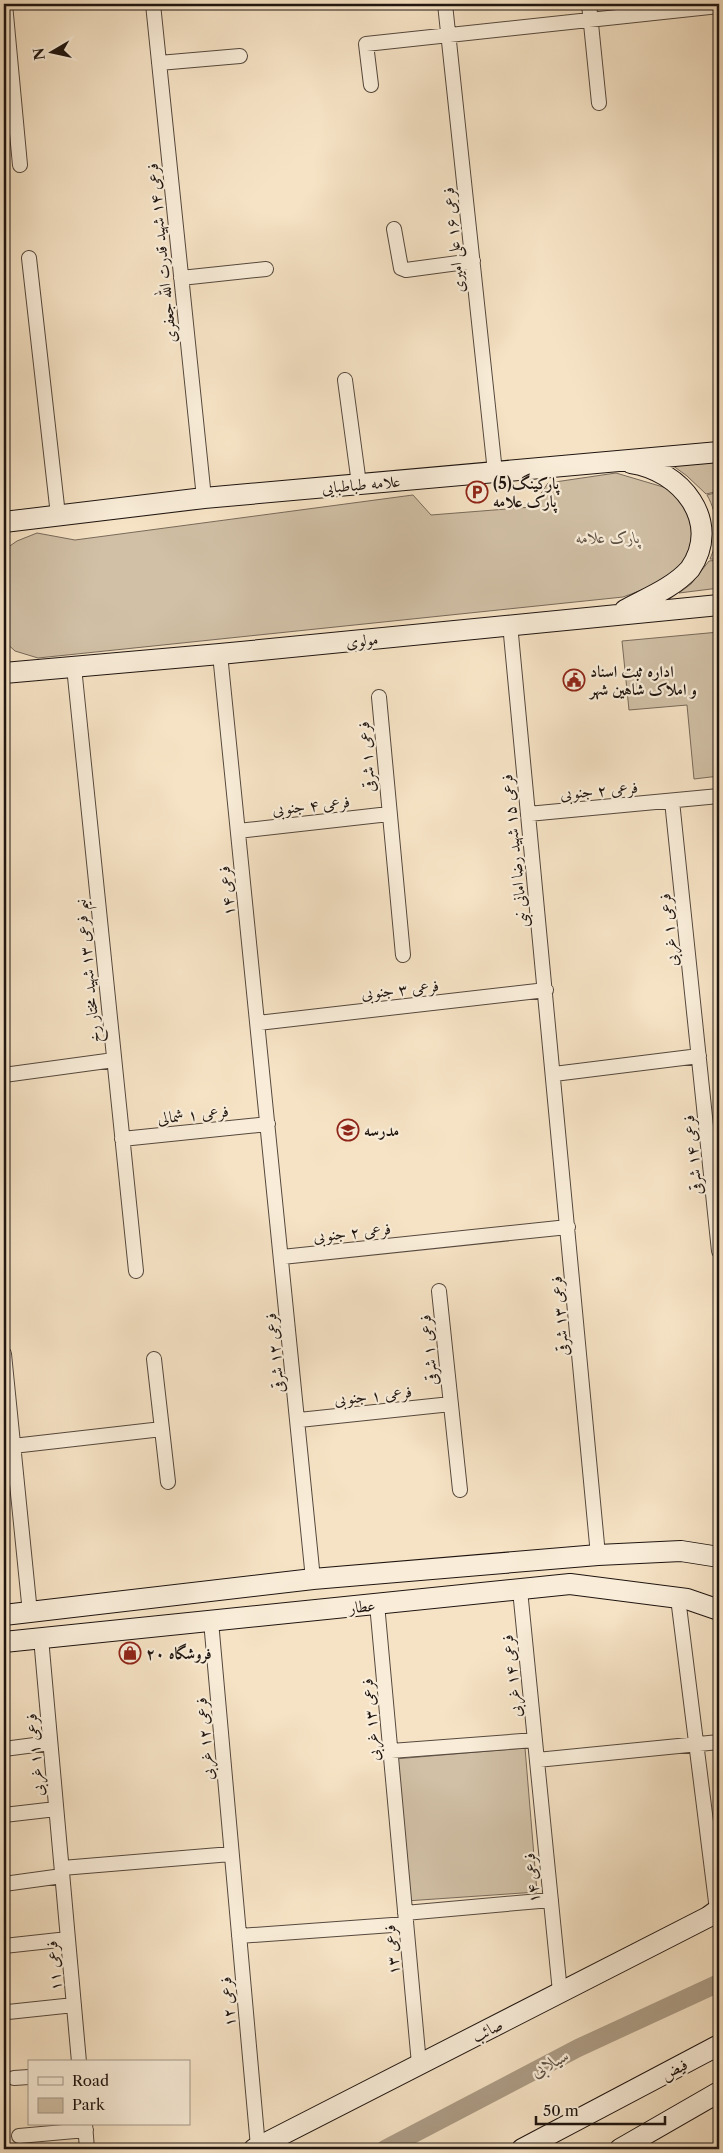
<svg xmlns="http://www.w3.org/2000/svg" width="723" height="2153" font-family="'Libre Caslon Text',Amiri,serif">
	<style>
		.green { fill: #d1c0a6; stroke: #786a5b }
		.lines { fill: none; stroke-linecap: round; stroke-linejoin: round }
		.canal { stroke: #ad9d87; stroke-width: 18 }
		.street-casing { stroke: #55483d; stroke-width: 16 }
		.secondary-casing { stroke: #1f1510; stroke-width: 22 }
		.street { stroke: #f9edd9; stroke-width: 14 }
		.secondary { stroke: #f9edd9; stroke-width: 20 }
		.labels { text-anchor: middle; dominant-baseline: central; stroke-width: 4.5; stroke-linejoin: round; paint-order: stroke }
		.street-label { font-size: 16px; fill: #1f1510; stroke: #f9edd9 }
		.poi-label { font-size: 16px; font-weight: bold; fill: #1f1510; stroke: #f9edd9; text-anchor: start }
		.park-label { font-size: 16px; font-style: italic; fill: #5d5144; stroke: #f9edd9 }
		.water-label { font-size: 18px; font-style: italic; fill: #5f5246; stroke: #f9edd9 }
	</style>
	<rect width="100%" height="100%" fill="#f6e3c5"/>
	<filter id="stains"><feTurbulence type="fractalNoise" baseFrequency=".004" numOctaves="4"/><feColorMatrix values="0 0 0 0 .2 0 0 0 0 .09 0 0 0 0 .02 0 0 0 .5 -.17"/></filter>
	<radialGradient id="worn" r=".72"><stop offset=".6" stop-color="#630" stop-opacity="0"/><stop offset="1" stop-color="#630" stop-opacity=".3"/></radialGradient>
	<path class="green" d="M719,462V491L706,494L687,476L672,465Z
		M616,473L670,489L680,496L697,525C694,535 693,550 687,559C673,579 645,589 623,597L38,658L15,651L4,641V550L17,541L37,533L75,540L413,495L431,515L532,507L548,483Z
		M719,492V559H710C719,539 718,514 707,495Z
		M719,560V588L679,593L691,584L709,561Z
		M719,632V776L694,779L687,705L629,710L622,641Z
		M525,1748L537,1892L406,1901L395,1759Z"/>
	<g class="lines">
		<path class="canal" d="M385,2149L578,2048L719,1983"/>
		<g class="street-casing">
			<path id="street" d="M5,4L20,165
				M153,4L204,498
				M445,4L495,472
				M589,4L599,103
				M159,63L240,56
				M371,85L366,44L719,6
				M394,229L401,268L406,270L473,261
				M29,258L58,515
				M181,278L266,269
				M345,380L359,484
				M510,624L598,1555
				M220,654L313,1579
				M74,667L136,1271
				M379,697L403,955
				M672,801L719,1251
				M528,814L719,796
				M238,831L389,814
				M258,1023L546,990
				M554,1074L699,1056
				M4,1075L114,1060
				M122,1139L268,1124
				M282,1257L568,1227
				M439,1291L460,1490
				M4,1354L30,1613
				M154,1359L168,1482
				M299,1420L451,1404
				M13,1446L162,1429
				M520,1590L560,1992
				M678,1598L717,1910
				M377,1604L419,2064
				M211,1621L258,2147
				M41,1638L79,2062
				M4,1749L50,1743
				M391,1751L535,1740
				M537,1760L719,1742
				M4,1815L56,1809
				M62,1868L231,1854
				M4,1884L62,1876
				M405,1913L551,1900
				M239,1936L406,1924
				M4,1946L68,1939
				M8,2012L74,2005
				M14,2078L29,2077
				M85,2124L87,2149
				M19,2136L86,2130"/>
		</g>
		<g class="secondary-casing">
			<path id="secondary" d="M4,522L204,498L719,452
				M625,610C647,598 673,588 690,569C723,521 680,470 631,463
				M4,673L220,654L719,605
				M4,1615L313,1579L598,1555L681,1551L719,1557
				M4,1642L570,1584L687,1599L719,1610
				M254,2149L708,1917L719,1909
				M522,2149L719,2045
				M620,2149L719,2092"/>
		</g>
		<use href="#street" class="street"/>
		<use href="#secondary" class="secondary"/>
	</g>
	<defs>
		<g id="parking-ring" transform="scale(1.125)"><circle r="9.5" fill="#f9edd9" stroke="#8f2418" stroke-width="1.5"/><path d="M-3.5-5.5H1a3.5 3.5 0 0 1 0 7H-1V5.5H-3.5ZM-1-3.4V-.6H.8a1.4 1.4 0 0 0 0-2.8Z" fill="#8f2418"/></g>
		<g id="civic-ring" transform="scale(1.125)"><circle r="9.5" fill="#f9edd9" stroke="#8f2418" stroke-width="1.5"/><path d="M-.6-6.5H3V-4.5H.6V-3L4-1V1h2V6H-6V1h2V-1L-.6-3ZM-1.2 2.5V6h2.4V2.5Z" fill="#8f2418"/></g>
		<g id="school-ring" transform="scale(1.125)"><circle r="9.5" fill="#f9edd9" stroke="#8f2418" stroke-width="1.5"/><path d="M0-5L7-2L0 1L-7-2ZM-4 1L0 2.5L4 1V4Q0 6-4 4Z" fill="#8f2418"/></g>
		<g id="shop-ring" transform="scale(1.125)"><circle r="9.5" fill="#f9edd9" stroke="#8f2418" stroke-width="1.5"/><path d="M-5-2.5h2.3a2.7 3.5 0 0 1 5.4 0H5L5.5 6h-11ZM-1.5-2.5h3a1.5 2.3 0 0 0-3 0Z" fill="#8f2418"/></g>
	</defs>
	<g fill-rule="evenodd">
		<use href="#parking-ring" x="477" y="492"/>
		<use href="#civic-ring" x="574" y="680"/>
		<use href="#school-ring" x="348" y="1130"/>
		<use href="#shop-ring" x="130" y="1653"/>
	</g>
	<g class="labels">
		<g class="street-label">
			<text transform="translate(453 240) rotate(-96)">فرعی ۱۶ علی امیری</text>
			<text transform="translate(161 253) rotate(-96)">فرعی ۱۴ شهید قدرت الله جعفری</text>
			<text transform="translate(361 484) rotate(-5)">علامه طباطبایی</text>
			<text transform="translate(362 640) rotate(-6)">مولوی</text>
			<text transform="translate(366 757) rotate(-95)">فرعی ۱ شرقی</text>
			<text transform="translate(599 790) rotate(-5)">فرعی ۲ جنوبی</text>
			<text transform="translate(311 805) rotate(-6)">فرعی ۴ جنوبی</text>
			<text transform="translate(514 851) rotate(-96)">فرعی ۱۵ شهید رضا امانی نبی</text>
			<text transform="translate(226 891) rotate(-96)">فرعی ۱۴</text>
			<text transform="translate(668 930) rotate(-96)">فرعی ۱ غربی</text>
			<text transform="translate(87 971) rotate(-96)">نیم فرعی ۱۳ شهید مختار رخ</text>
			<text transform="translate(400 989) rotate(-6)">فرعی ۳ جنوبی</text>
			<text transform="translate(193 1114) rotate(-6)">فرعی ۱ شمالی</text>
			<text transform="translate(692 1155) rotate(-96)">فرعی ۱۴ شرقی</text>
			<text transform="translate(352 1232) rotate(-6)">فرعی ۲ جنوبی</text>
			<text transform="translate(559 1316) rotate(-95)">فرعی ۱۳ شرقی</text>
			<text transform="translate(428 1350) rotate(-96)">فرعی ۱ شرقی</text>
			<text transform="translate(274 1353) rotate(-96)">فرعی ۱۲ شرقی</text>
			<text transform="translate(373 1395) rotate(-6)">فرعی ۱ جنوبی</text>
			<text transform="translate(362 1606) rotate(-6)">عطار</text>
			<text transform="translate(511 1676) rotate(-96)">فرعی ۱۴ غربی</text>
			<text transform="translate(370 1720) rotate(-95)">فرعی ۱۳ غربی</text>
			<text transform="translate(204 1739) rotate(-95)">فرعی ۱۲ غربی</text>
			<text transform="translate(34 1755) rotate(-95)">فرعی ۱۱ غربی</text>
			<text transform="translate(531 1878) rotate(-96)">فرعی ۱۴</text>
			<text transform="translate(391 1950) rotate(-95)">فرعی ۱۳</text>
			<text transform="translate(53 1966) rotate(-95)">فرعی ۱۱</text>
			<text transform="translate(227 2002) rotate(-95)">فرعی ۱۲</text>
			<text transform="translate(487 2030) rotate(-27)">صائب</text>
			<text transform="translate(674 2069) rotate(-28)">فیض</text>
		</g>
		<g class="poi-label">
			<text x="493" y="483">پارکینگ(5)<tspan x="493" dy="18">پارک علامه</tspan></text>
			<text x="590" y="671">اداره ثبت اسناد<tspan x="590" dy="18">و املاک شاهین شهر</tspan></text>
			<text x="364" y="1130">مدرسه</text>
			<text x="146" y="1653">فروشگاه ۲۰</text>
		</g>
		<g class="park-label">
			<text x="608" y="537">پارک علامه</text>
		</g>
		<g class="water-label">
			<text transform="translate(550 2063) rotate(-28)">سیلابی</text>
		</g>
	</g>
	<rect width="723" height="2153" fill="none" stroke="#f6e3c5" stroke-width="20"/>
	<rect x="5" y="5" width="713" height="2143" fill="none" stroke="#1f1510" stroke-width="2.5"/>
	<rect x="10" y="10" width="703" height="2133" fill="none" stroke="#1f1510"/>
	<rect x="28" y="2060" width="162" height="65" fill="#f9edd9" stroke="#a29789"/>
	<rect x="38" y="2077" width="25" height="8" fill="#f9edd9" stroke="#a29789"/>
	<text x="72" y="2086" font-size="15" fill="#1f1510">Road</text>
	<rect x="38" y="2098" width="25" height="15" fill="#d1c0a6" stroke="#a29789"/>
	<text x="72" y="2110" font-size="15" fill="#1f1510">Park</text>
	<g transform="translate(52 52) rotate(261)" stroke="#f9edd9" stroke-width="4" paint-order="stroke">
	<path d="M0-4L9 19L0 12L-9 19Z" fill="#1f1510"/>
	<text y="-8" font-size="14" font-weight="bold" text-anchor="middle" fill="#1f1510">N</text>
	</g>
	<path d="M536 2116v8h129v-8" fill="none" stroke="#1f1510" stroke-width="2.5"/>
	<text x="543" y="2116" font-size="15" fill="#1f1510" stroke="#f9edd9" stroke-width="4" paint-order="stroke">50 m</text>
	<rect width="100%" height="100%" filter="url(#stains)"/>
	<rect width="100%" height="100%" fill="url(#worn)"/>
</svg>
